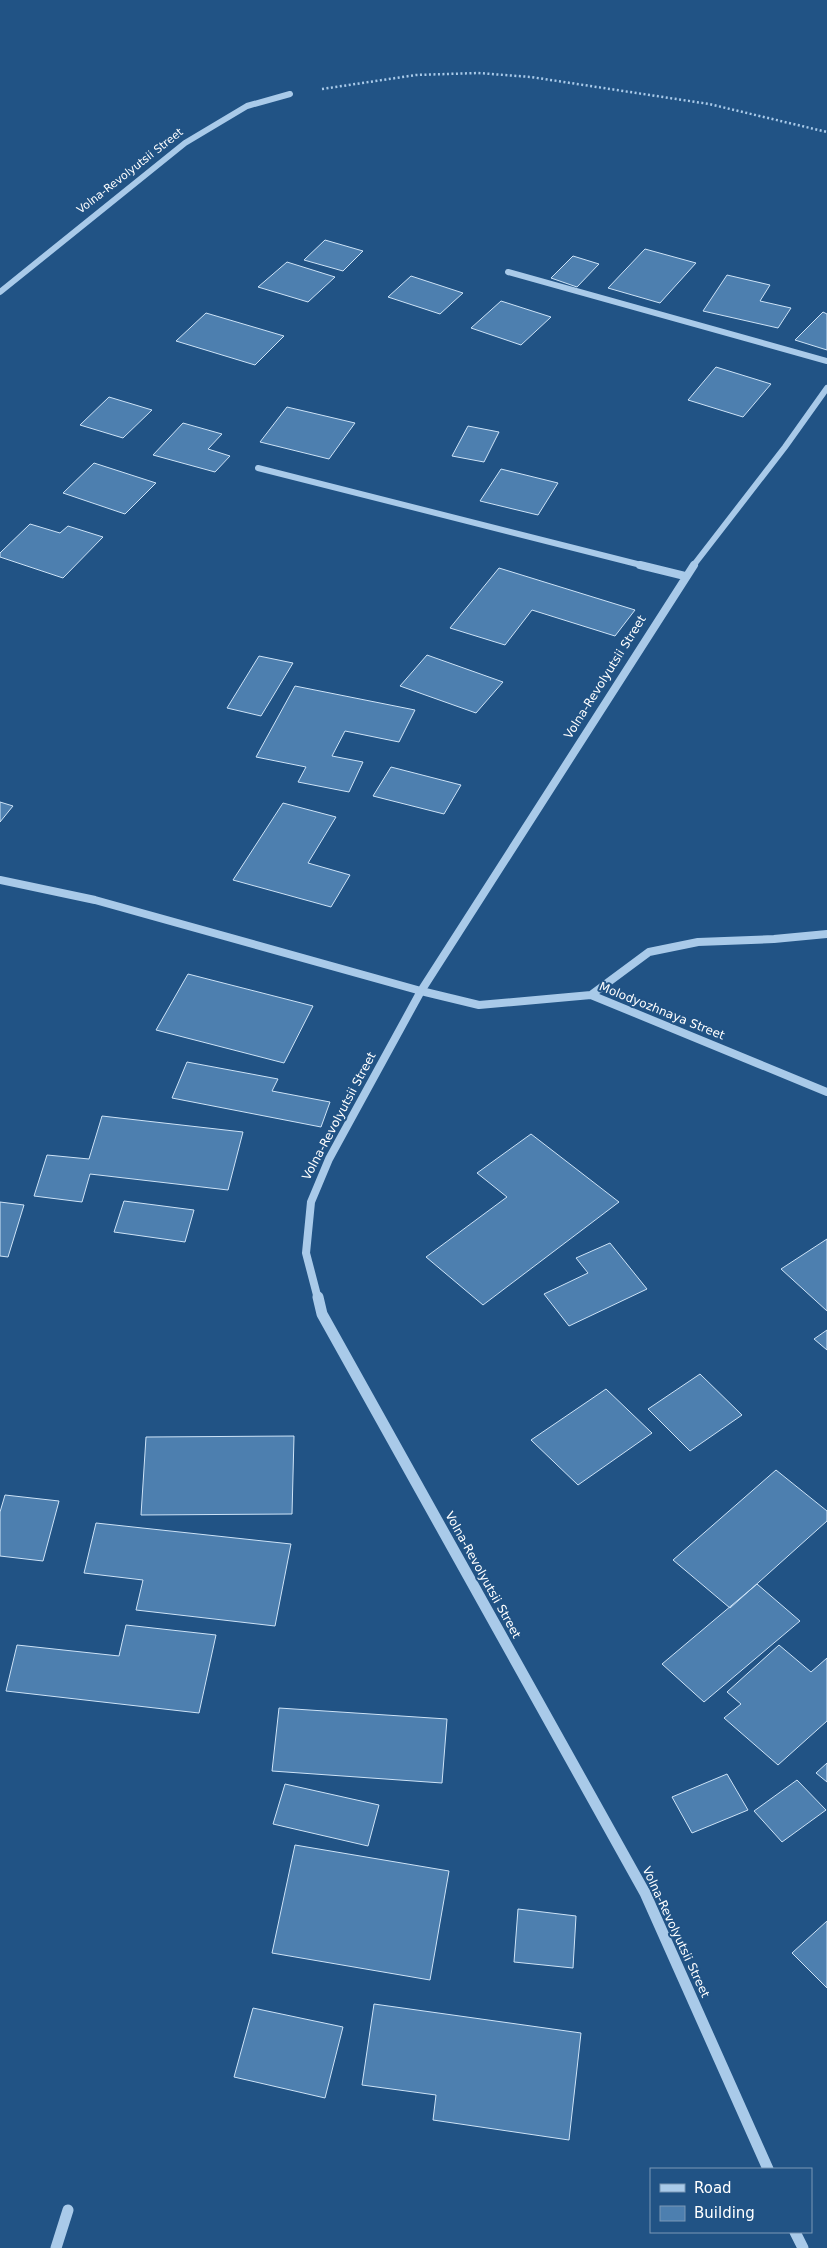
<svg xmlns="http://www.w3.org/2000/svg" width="827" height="2248" font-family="'DejaVu Sans',sans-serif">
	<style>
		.building { fill: #4d7faf; stroke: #cde3f7 }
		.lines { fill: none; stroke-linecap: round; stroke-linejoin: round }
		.path { stroke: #a9cae9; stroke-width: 2.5; stroke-dasharray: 2 2.5; stroke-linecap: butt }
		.minor-far2 { stroke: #a9cae9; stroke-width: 6 }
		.minor-far1 { stroke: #a9cae9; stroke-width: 8 }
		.minor { stroke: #a9cae9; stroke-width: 11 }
		.labels { text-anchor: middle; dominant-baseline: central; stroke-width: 4; stroke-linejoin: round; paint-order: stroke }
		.far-street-label { font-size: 11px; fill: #fff; stroke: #215385 }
		.street-label { font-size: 12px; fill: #fff; stroke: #215385 }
	</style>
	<rect width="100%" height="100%" fill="#215385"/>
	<path class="building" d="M325,240L363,251L343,271L304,260Z
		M645,249L696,263L660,303L608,288Z
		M573,256L599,264L577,287L551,278Z
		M287,262L335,277L308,302L258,287Z
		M727,275L770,285L760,301L791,308L778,328L703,311Z
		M411,276L463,293L440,314L388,297Z
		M501,301L551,317L521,345L471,328Z
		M823,312L827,314V350L795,340Z
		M206,313L284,336L255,365L176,341Z
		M716,367L771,384L743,417L688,400Z
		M109,397L152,410L123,438L80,425Z
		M287,407L355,423L329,459L260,442Z
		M183,423L222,434L208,449L230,456L215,472L153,455Z
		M468,426L499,432L484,462L452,456Z
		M94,463L156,483L125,514L63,493Z
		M501,469L558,483L538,515L480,501Z
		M30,524L60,533L68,526L103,537L63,578L0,557V553Z
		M499,568L635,610L615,636L532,610L505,645L450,628Z
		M427,655L503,682L476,713L400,686Z
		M259,656L293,663L261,716L227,708Z
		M295,686L415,710L399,742L345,731L332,756L363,762L349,792L298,782L306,767L256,757Z
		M391,767L461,785L444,814L373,796Z
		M0,802L13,806L0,822Z
		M283,803L336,817L308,863L350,875L331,907L233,880Z
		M188,974L313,1006L284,1063L156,1030Z
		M187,1062L278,1079L272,1091L330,1102L321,1127L172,1098Z
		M102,1116L243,1132L228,1190L90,1174L82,1202L34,1196L47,1155L89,1159Z
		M531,1134L619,1202L483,1305L426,1257L507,1197L477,1173Z
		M124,1201L194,1210L185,1242L114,1232Z
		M0,1202L24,1205L8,1257L0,1256Z
		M827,1239V1311L781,1269Z
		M610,1243L647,1289L569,1326L544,1294L588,1273L576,1258Z
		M827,1330V1350L814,1339Z
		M700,1374L742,1415L690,1451L648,1409Z
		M606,1389L652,1433L578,1485L531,1440Z
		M294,1436L292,1514L141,1515L146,1437Z
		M776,1470L827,1511V1521L730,1608L673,1560Z
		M5,1495L59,1501L43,1561L0,1556V1512Z
		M96,1523L291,1544L275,1626L136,1610L143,1580L84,1573Z
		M757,1584L800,1621L704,1702L662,1664Z
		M126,1625L216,1635L199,1713L6,1691L17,1645L119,1656Z
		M779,1645L811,1672L827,1658V1721L778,1765L724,1718L741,1704L727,1692Z
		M279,1708L447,1719L442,1783L272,1771Z
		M827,1763V1782L816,1773Z
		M727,1774L748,1810L692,1833L672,1797Z
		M797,1780L826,1810L782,1842L754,1811Z
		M285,1784L379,1805L368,1846L273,1824Z
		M295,1845L449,1871L430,1980L272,1953Z
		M518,1909L576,1916L573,1968L514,1962Z
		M827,1921V1988L792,1953Z
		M374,2004L581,2033L569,2140L433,2120L436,2095L362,2085Z
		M253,2008L343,2027L325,2098L234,2077Z"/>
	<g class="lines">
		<path class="path" d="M322,89L416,75L478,73L531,77L709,104L827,132"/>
		<path class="minor-far2" d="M508,272L827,361
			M0,292L185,143L247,106L290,94
			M258,468L645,566
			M693,566L785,447L827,388"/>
		<path class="minor-far1" d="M640,565L685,576
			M0,880L95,900L421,991L479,1005L591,995L827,1092
			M591,995L649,952L698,942L774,939L827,934
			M318,1299L306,1253L311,1202L329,1159L421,991L694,565"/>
		<path class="minor" d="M318,1297L322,1314L645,1893L768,2169
			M795,2232L803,2248
			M56,2248L68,2210"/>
	</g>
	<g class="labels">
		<g class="far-street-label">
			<text transform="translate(130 171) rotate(-38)">Volna-Revolyutsii Street</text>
		</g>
		<g class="street-label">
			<text transform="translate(605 677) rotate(-58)">Volna-Revolyutsii Street</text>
			<text transform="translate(662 1011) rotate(22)">Molodyozhnaya Street</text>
			<text transform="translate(339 1116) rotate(-62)">Volna-Revolyutsii Street</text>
			<text transform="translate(483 1575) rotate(61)">Volna-Revolyutsii Street</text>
			<text transform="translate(676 1932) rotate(65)">Volna-Revolyutsii Street</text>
		</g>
	</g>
	<rect x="650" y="2168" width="162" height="65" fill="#215385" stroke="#7a98b6"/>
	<rect x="660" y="2184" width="25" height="8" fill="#a9cae9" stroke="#7a98b6"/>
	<text x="694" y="2193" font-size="15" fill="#ffffff">Road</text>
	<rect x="660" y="2206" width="25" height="15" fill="#4d7faf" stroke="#7a98b6"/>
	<text x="694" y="2218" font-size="15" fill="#ffffff">Building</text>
</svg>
